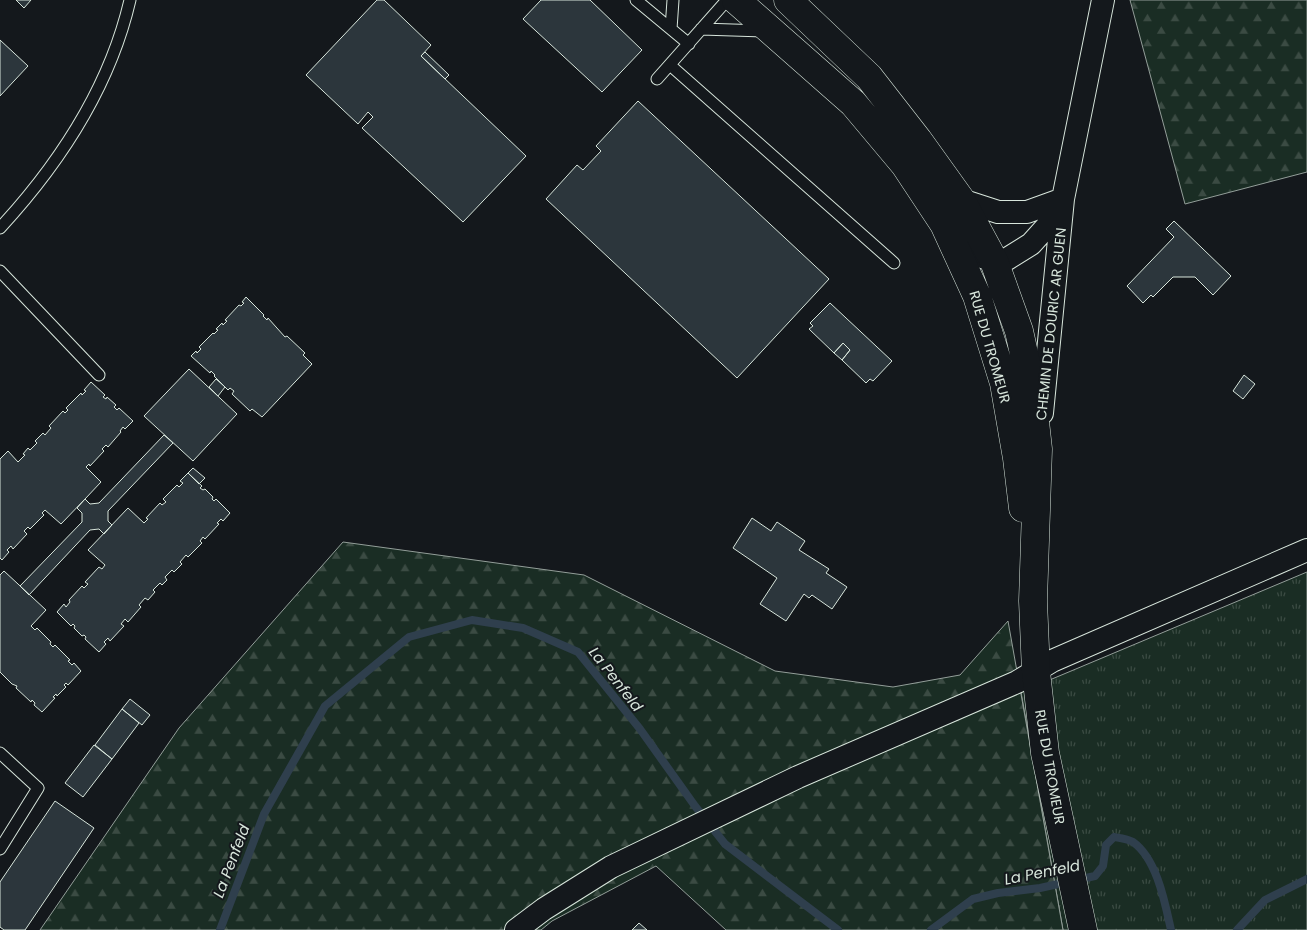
<svg xmlns="http://www.w3.org/2000/svg" width="1307" height="930" font-family="Poppins,sans-serif">
	<style>
		.grass { fill: url(#grass-tufts); stroke: #939e99 }
		.forest { fill: url(#forest-firs); stroke: #939e99 }
		.lines { fill: none; stroke-linecap: round; stroke-linejoin: round }
		.stream { stroke: #2f3f4d; stroke-width: 8 }
		.building { fill: #2c363c; stroke: #d8e6dc }
		.service-casing { stroke: #d8e6dc; stroke-width: 13 }
		.minor-casing { stroke: #d8e6dc; stroke-width: 24 }
		.secondary-casing { stroke: #d8e6dc; stroke-width: 29 }
		.service { stroke: #14181c; stroke-width: 11 }
		.minor { stroke: #14181c; stroke-width: 22 }
		.secondary { stroke: #14181c; stroke-width: 28 }
		.labels { text-anchor: middle; dominant-baseline: central; stroke-width: 4; stroke-linejoin: round; paint-order: stroke }
		.street-label { font-size: 14px; fill: #d8e6dc; stroke: #14181c }
		.water-label { font-size: 15px; font-style: italic; fill: #d8e6dc; stroke: #14181c }
	</style>
	<defs>
		<pattern id="grass-tufts" width="24" height="20" patternUnits="userSpaceOnUse" patternTransform="scale(1.25)"><rect width="24" height="20" fill="#1a2d24"/><path d="M3 7l-1-3M5 7V3M7 7l1-3M15 17l-1-3M17 17v-4M19 17l1-3" fill="none" stroke="#3b4b43"/></pattern>
		<pattern id="forest-firs" width="22" height="20" patternUnits="userSpaceOnUse" patternTransform="scale(1.25)"><rect width="22" height="20" fill="#1a2d24"/><path d="M5 1l3.5 6h-7zM16 11l3.5 6h-7z" fill="#3b4b43"/></pattern>
	</defs>
	<rect width="100%" height="100%" fill="#14181c"/>
	<path class="grass" d="M1307,572V930H1063L1021,692Z"/>
	<path class="forest" d="M1130,0H1307V172L1185,204Z
		M343,542L584,575L775,671L893,687L960,675L1008,621L1063,930H726L656,866L552,921L541,930H40L179,728Z"/>
	<g class="lines">
		<path class="stream" d="M220,930L264,814L325,706L409,637L472,620L523,628L578,652L640,729L695,806L725,844L838,930
			M931,930L973,899L998,893L1040,888L1095,876L1103,866L1106,845L1114,837C1120,838 1128,839 1133,842C1157,859 1165,903 1171,930
			M1237,930L1265,900L1307,879"/>
	</g>
	<path class="building" d="M16,0H31L24,8Z
		M377,0H384L431,45L421,56L526,156L463,222L362,128L373,117L368,112L358,124L306,75Z
		M541,0H590L642,50L602,92L523,19Z
		M0,40L28,66L0,96Z
		M425,52L449,75L445,79L421,56Z
		M638,101L829,279L737,378L546,199L577,165L583,170L601,151L596,146Z
		M1174,221L1231,276L1213,295L1195,277H1173L1153,297L1151,295L1143,303L1127,286L1174,237L1166,229Z
		M246,297L264,315L263,316L267,320L268,318L285,337L287,336L305,353L303,355L312,364L262,417L252,409L250,411L232,394L234,391L230,388L228,390L214,376L215,375L211,371L210,373L191,356L196,351L197,353L201,349L199,347L213,333L214,334L218,330L216,329L222,323L223,325L227,321L225,320L239,305L241,306L244,303L242,302Z
		M830,303L892,361L873,381L870,379L866,383L842,360L850,350L843,343L834,353L809,329L813,326L810,323Z
		M843,343L850,350L842,360L834,353Z
		M189,369L237,414L193,461L144,416Z
		M1244,375L1255,384L1243,399L1233,391Z
		M216,379L225,387L218,396L209,387Z
		M91,382L105,395L103,397L106,399L107,397L116,405L114,407L117,410L119,408L133,421L125,429L123,427L120,431L121,432L108,447L106,445L102,449L104,451L90,466L89,464L86,467L101,482L85,499L61,524L45,510L42,513L44,515L30,529L28,527L24,531L27,534L13,549L11,546L7,550L9,552L2,560L0,558V459L8,451L18,462L25,455L23,454L28,448L30,450L37,443L35,441L43,433L45,435L51,428L49,426L63,411L65,413L68,410L66,408L81,393L82,395L86,391L84,390Z
		M164,435L173,443L108,511V521L112,525L104,534L99,529L90,530L29,595L20,586L82,522V513L77,508L85,499L90,504L99,503Z
		M193,468L205,478L199,484L188,473Z
		M188,473L202,486L200,488L203,490L205,489L213,497L212,499L214,501L216,499L230,513L223,521L221,519L217,523L219,524L205,539L203,537L200,541L202,543L188,557L186,555L180,562L182,564L174,572L172,570L165,577L167,580L162,585L160,583L153,590L155,592L148,600L145,598L139,605L141,607L128,622L125,619L121,624L124,626L110,641L108,638L104,642L106,644L99,652L85,639L86,637L84,635L82,636L74,628L75,626L73,624L71,626L57,612L64,604L66,607L70,602L69,600L82,586L84,588L88,584L85,582L99,567L102,569L105,565L88,550L128,508L144,523L148,519L146,518L160,503L162,505L166,502L163,499L177,485L179,487L183,483L180,481Z
		M752,518L771,531L777,522L805,541L799,550L829,569L826,573L847,587L832,609L812,595L809,598L804,594L786,621L760,604L777,578L733,548Z
		M4,571L46,610L31,626L35,630L37,628L51,642L50,644L53,647L55,645L70,660L68,661L72,665L74,663L81,671L68,685L66,683L64,685L66,687L57,696L56,694L53,697L55,698L42,712L34,705L35,703L32,700L31,702L16,688L17,686L12,684L0,672V575Z
		M130,699L150,715L142,725L122,709Z
		M122,709L139,723L112,759L95,745Z
		M94,745L112,759L83,797L65,783Z
		M55,801L94,828L25,930H4L0,927V882Z
		M639,923L647,930H632Z"/>
	<g class="lines">
		<g class="service-casing">
			<path id="service" d="M636,0L689,44
				M671,29L673,0
				M701,29L764,31
				M670,65L894,263
				M657,79L727,0
				M0,228C59,164 110,86 130,0
				M0,271L99,375
				M0,753L38,788L0,849"/>
		</g>
		<g class="minor-casing">
			<path id="minor" d="M961,200L998,212H1027L1063,199L1042,413
				M958,228L968,252L994,261L1007,259L1031,244L1049,224L1063,199L1103,0
				M516,930L544,909L611,867L798,777L1017,682L1052,661L1307,550"/>
		</g>
		<g class="secondary-casing">
			<path id="secondary" d="M736,0L853,103L905,165L944,224L977,296L1004,383L1017,458L1023,508
				M788,0L869,77L918,140L961,200L994,261L1019,331L1031,385L1038,449L1033,601L1036,672L1045,753L1083,930"/>
		</g>
		<use href="#service" class="service"/>
		<use href="#minor" class="minor"/>
		<use href="#secondary" class="secondary"/>
	</g>
	<g class="labels">
		<g class="street-label">
			<text transform="translate(1051 324) rotate(-84)">CHEMIN DE DOURIC AR GUEN</text>
			<text transform="translate(990 347) rotate(74)">RUE DU TROMEUR</text>
			<text transform="translate(1050 767) rotate(80)">RUE DU TROMEUR</text>
		</g>
		<g class="water-label">
			<text transform="translate(616 679) rotate(52)">La Penfeld</text>
			<text transform="translate(231 861) rotate(-69)">La Penfeld</text>
			<text transform="translate(1042 872) rotate(-11)">La Penfeld</text>
		</g>
	</g>
</svg>
